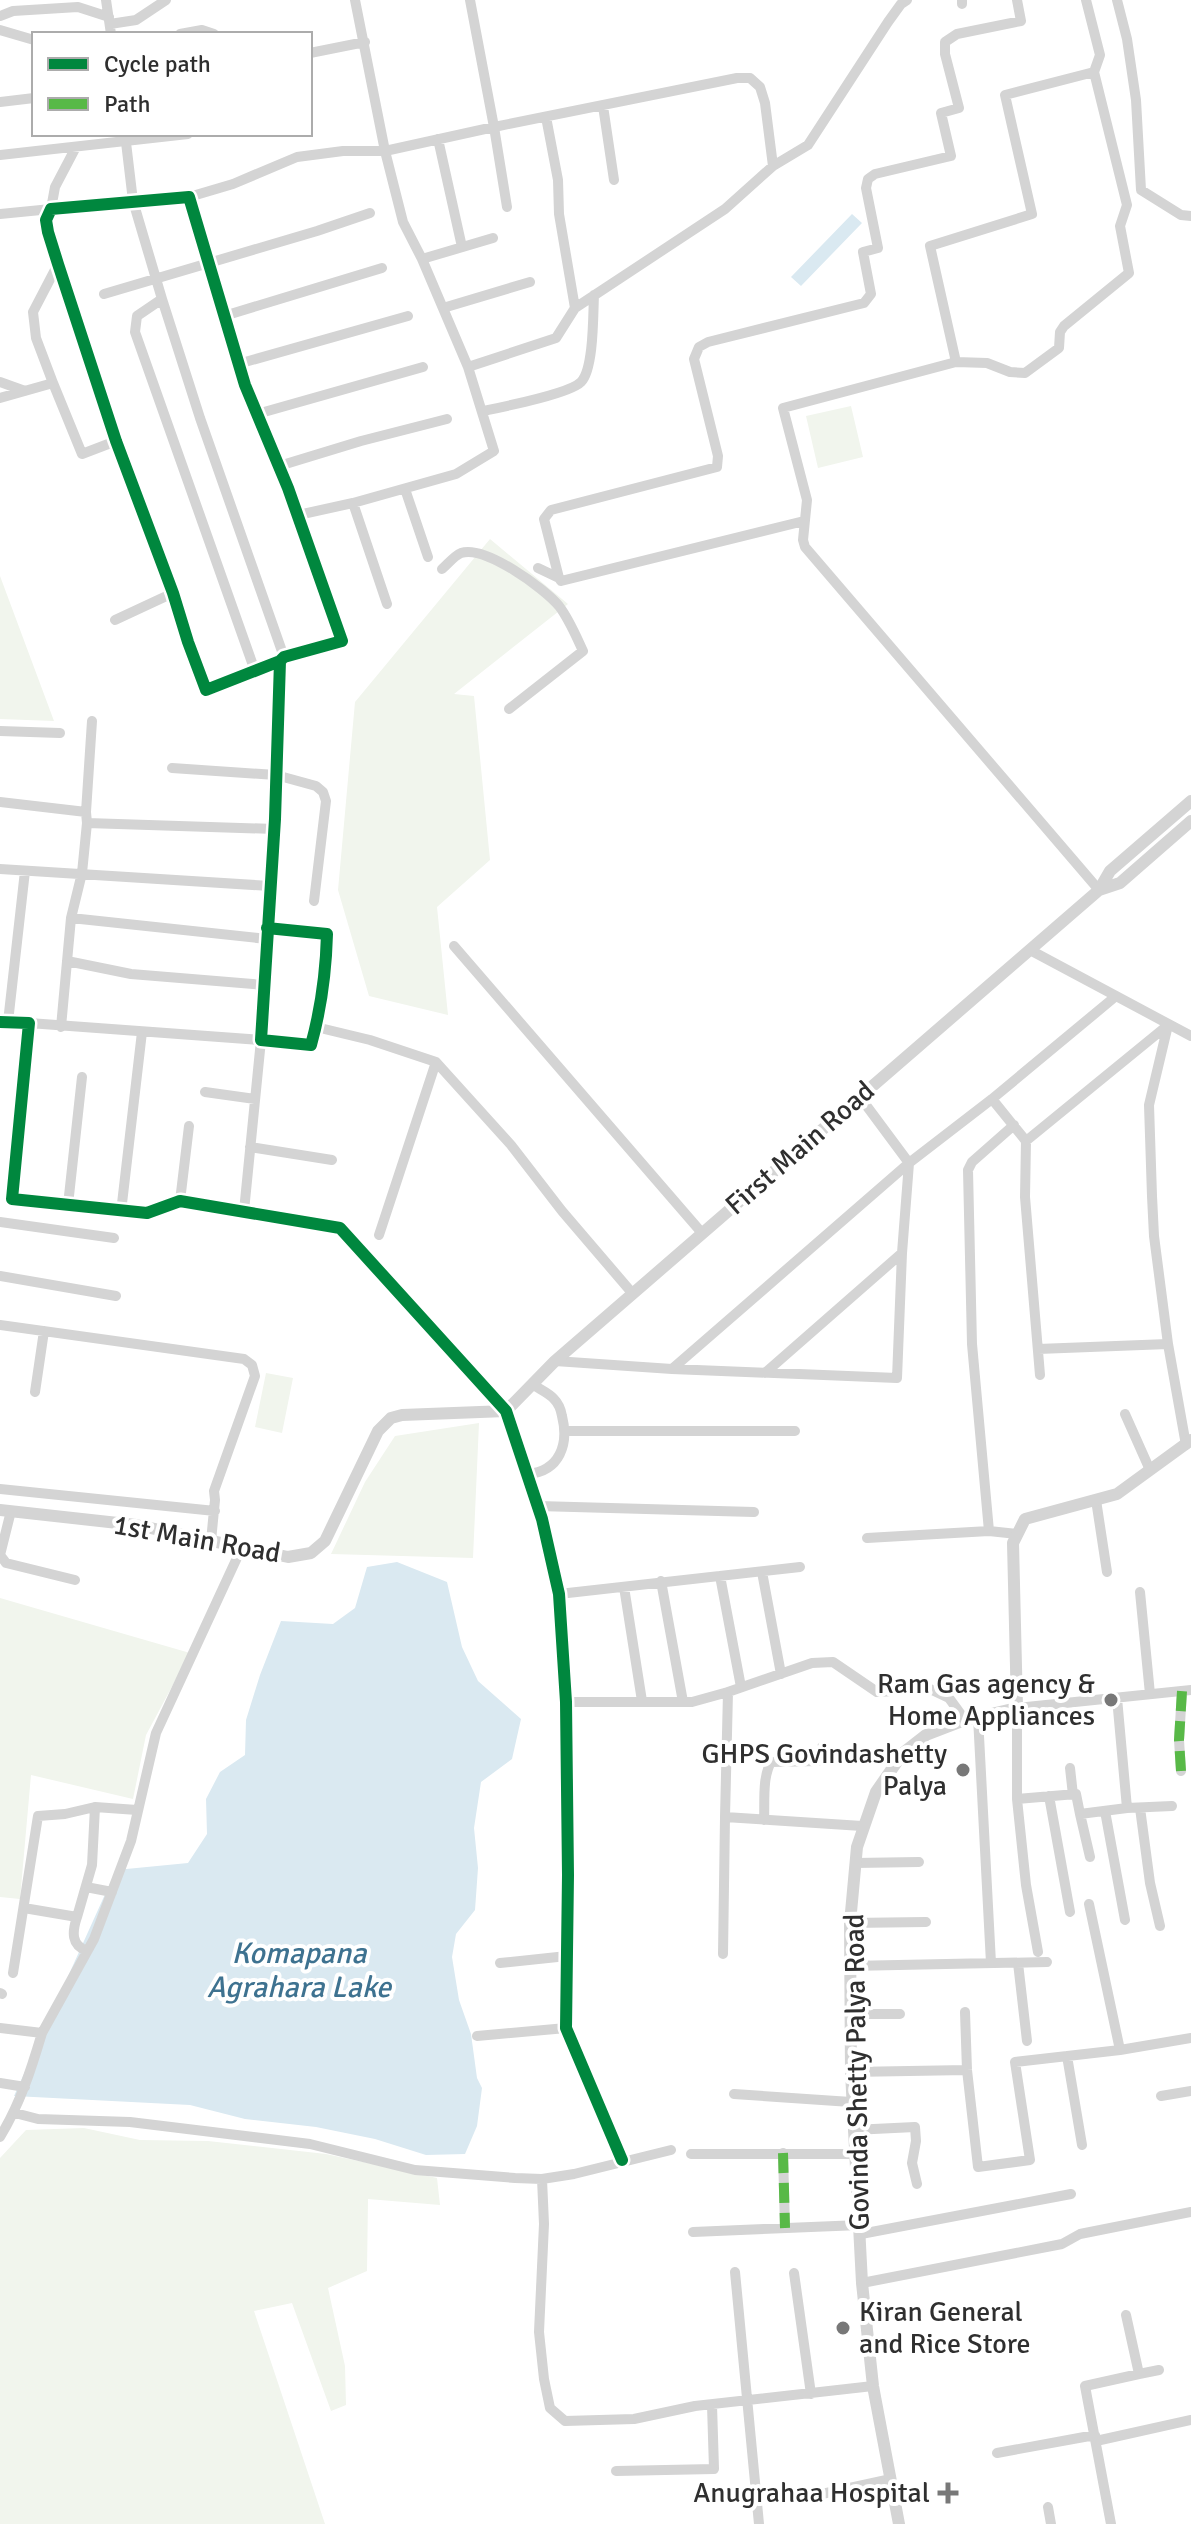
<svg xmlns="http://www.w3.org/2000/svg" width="1191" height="2524" font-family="Signika,sans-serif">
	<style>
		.green { fill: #f1f5ed }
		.water { fill: #dae9f1 }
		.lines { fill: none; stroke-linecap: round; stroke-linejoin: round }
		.minor { stroke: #d4d4d4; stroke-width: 10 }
		.tertiary { stroke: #d4d4d4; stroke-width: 12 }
		.quiet { stroke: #58b947; stroke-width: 10; stroke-dasharray: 20 10; stroke-linecap: butt }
		.cycleway-casing { stroke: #fff; stroke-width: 17 }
		.cycleway { stroke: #00873e; stroke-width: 12 }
		.poi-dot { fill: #787878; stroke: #fff; stroke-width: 3 }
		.labels { text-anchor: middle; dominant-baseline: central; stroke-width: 8; stroke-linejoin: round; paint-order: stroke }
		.street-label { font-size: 28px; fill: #2f2f2f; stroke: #fff }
		.poi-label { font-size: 28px; fill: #2f2f2f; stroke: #fff; text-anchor: end }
		.water-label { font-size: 30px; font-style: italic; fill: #3e7290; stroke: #fff }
	</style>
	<rect width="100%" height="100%" fill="#fff"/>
	<path class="green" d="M851,406L863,457L818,468L806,416Z
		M490,539L568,604L454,694L474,696L490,860L437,907L448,1015L369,996L338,890L355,702Z
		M0,576L54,721L0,719Z
		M266,1373L293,1378L282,1433L255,1427Z
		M479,1423L473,1558L331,1554L365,1482L395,1436Z
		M0,1598L190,1653L146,1735L133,1799L31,1775L20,1899L0,1897Z
		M84,2128L140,2140L208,2141L326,2154L437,2178L440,2205L368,2199L367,2271L328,2288L345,2366L346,2405L331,2411L292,2303L254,2311L325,2524H0V2158L26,2130Z"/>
	<path class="water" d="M852,214L862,223L801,286L791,277Z
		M397,1562L447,1582L462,1647L478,1681L521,1719L512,1759L481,1782L474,1828L478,1868L475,1910L456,1934L452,1957L459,2000L471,2034L477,2078L482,2088L477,2126L465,2154L426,2155L375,2139L316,2127L245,2119L190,2105L14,2096L116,1870L188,1863L207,1834L206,1799L220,1772L245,1755L246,1720L260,1675L281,1621L333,1624L355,1608L367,1567Z"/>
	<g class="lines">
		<path class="minor" d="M106,0L111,34
			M1117,0L1127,39L1136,100L1141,190L1181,215L1191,216
			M962,4V0
			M0,16L13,11L78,7L109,17
			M110,24L136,20L166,0
			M0,30L34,40
			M180,34L202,30L214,34
			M310,53L365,42
			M1094,72L1005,95L1032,214L930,246L956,362L783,408L807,500L803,540L805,547L1099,890
			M0,102L34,98
			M603,106L614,180
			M546,117L558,180L559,214L575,308
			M125,134L133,201L162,299L200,418L284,657
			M438,139L462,247
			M0,155L188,134
			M189,197L233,184L297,157L343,151H385L355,0
			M507,207L494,127L737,78H750L760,87L765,103L773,166
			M0,214L51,209L55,187L76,147
			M422,259L493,238
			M104,294L317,231L370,213
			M162,299L137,316L135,332L255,671
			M443,308L530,282
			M224,316L382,268
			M956,362L987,363L1010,372L1025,373L1059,348L1060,332L1064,326L1129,273L1120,226L1127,205L1094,72L1100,55L1086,0
			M238,364L408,316
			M468,367L556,338L575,308L725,209L773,166L808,145L888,22L901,4L907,0
			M0,382L25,391
			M53,383L36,338L33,312L58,264
			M0,398L53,383L82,454L116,441
			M483,411C502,407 569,394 581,382C594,369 593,314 594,295
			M257,414L423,367
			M279,466L361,441L447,419
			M405,489L428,557
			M353,503L387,604
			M298,515L353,503L456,474L494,451L468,367L422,259L403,222L385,151L494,127L470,0
			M538,568L559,578L561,581L804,521
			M442,569C448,564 454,556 461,553C485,545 544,588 559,606C569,619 576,636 583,651L509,709
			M559,578L544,519L551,510L717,467L718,456L694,359L699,347L708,342L864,303L871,294L863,252L878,248L866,188L868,179L875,174L951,156L941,113L959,108L945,54V42L957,34L1021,21L1017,0
			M115,620L173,593
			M0,731L60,733
			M172,768L276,775L316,786L323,792L326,801L314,901
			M0,802L86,812L87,823
			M86,812L92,721
			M0,869L270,886
			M71,918L267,939
			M267,928L327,934C326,971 321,1009 311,1045L261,1040L275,819L280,661L206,690L188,642L173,593L116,441L58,264L48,232L46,220L51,209L189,197L245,385L288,488L342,641L284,657L280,661
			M454,946L702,1233
			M1030,950L1191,1036
			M67,961L131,974L264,985
			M0,1022L29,1023L12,1199L147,1213L180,1201L340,1228L506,1411L542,1519L559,1594L566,1702L568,1875L566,2028L622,2160
			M8,1022L25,871
			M29,1023L261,1040L244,1211
			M1168,1025L1149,1105L1152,1196L1154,1236L1168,1344L1186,1445
			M61,1027L71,918L82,873L87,823L274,829
			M316,1027L370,1040L436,1062
			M205,1092L255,1099
			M992,1099L1026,1141L1025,1197L1040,1375
			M1026,1141L1168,1025
			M250,1147L332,1160
			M180,1201L189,1126
			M68,1205L82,1077
			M121,1212L142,1032
			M0,1222L114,1238
			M379,1235L436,1062L511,1145L562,1211L633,1294
			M0,1276L116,1296
			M0,1325L244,1359L252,1365L255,1376L214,1491L215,1500L211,1541
			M1038,1349L1168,1344
			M555,1361L672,1369L897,1378L902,1253L909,1163L860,1097
			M672,1369L909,1163L992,1099L1116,996
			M765,1373L902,1253
			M35,1392L44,1331
			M1125,1414L1150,1470
			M565,1431H795
			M528,1474C560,1471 569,1444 562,1416C561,1410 558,1403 554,1399C549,1393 539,1389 532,1384
			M0,1489L215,1511
			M1096,1500L1107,1572
			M538,1506L754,1512
			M11,1511L0,1555L6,1563L75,1580
			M989,1531L972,1344L968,1170L972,1162L1014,1125
			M867,1538L989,1531L1017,1534
			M762,1572L781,1674
			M720,1576L741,1687
			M661,1581L683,1702
			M624,1587L642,1701
			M1140,1592L1150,1694
			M559,1594L800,1567
			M728,1692L725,1817L862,1826
			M1117,1698L1127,1808
			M566,1702H692L728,1692L812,1663L833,1662L877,1692L930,1689L949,1698L965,1720
			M978,1717L991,1963
			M1070,1768L1073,1795
			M1181,1771L1179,1740L1182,1691
			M1049,1796L1070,1912
			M1017,1799L1076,1794L1080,1814L1127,1808L1172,1806
			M1140,1808L1150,1883L1160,1926
			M1105,1811L1125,1920
			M1080,1814L1090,1857
			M764,1820C765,1802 762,1778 771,1762L819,1761L822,1755V1747
			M855,1863L919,1862
			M86,1887L112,1892
			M1089,1904L1120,2050
			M24,1908L77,1917L92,1865L95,1807
			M77,1917C72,1932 71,1945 87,1951
			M850,1923L926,1922
			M1038,1952L1026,1885L1017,1799V1708L1191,1690
			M723,1954L725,1817
			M500,1963L567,1956
			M1018,1963L1027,2041
			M850,1966L1047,1962
			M13,1973L38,1816L65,1814L95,1807L137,1810
			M0,1993L2,1994
			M965,2012L967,2070L978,2167L1030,2160L1015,2062L1120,2050L1191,2038
			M850,2014H900
			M0,2028L42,2033C31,2070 20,2104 0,2137
			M42,2033L94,1939L131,1841L156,1733L242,1547
			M477,2036L566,2028
			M1067,2056L1082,2145
			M851,2072L967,2070
			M0,2083L25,2087
			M734,2094L851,2102
			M1161,2096L1191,2091
			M15,2113L38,2119L130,2122L310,2144L415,2170L515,2178L542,2179L574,2174L671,2150
			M853,2130L915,2127L916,2141L912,2163L917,2184
			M783,2153L785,2228
			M691,2154H855
			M542,2179L544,2224L539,2332L544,2379L550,2408L565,2421L634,2419L695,2406L873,2386
			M693,2232L860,2225
			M861,2234L1071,2194
			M735,2272L759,2524
			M794,2273L811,2394
			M862,2283L1062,2244L1080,2234L1191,2212
			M1126,2315L1139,2374L1159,2370
			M1096,2441L1191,2420
			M997,2453L1095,2435
			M616,2471L714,2469L712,2405
			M808,2497L891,2479
			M1048,2507L1051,2524
			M1111,2524L1085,2386L1139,2374"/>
		<path class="tertiary" d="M1099,890L1120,883L1191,821
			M0,1510L136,1525L288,1557L311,1553L325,1541L378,1431L391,1418L402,1415L506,1411L555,1361L1099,890L1110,871L1191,801
			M899,2524L873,2386L862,2283L851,2072L850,1923L857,1847L876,1792L903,1753L926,1735L965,1720L1017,1708L1013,1543L1025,1519L1117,1494L1191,1440"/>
		<path class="quiet" d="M1181,1771L1179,1740L1182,1691
			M783,2153L785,2228"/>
		<g class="cycleway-casing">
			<path id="cycleway" d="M267,928L327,934C326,971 321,1009 311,1045L261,1040L275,819L280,661L206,690L188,642L173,593L116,441L58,264L48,232L46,220L51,209L189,197L245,385L288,488L342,641L284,657L280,661
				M0,1022L29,1023L12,1199L147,1213L180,1201L340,1228L506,1411L542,1519L559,1594L566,1702L568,1875L566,2028L622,2160"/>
		</g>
		<use href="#cycleway" class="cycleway"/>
	</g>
	<g class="poi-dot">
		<circle cx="1111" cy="1700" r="8"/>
		<circle cx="963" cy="1770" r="8"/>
		<circle cx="843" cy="2328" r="8"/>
		<path d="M944 2481h8v8h8v8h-8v8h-8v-8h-8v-8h8z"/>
	</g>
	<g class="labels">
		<g class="street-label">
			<text transform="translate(800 1148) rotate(-41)">First Main Road</text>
			<text transform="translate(197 1539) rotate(10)">1st Main Road</text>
			<text transform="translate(857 2072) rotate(-91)">Govinda Shetty Palya Road</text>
		</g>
		<g class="poi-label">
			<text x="1095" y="1684">Ram Gas agency &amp;<tspan x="1095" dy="32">Home Appliances</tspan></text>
			<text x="947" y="1754">GHPS Govindashetty<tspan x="947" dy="32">Palya</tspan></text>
			<text x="859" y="2312" text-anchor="start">Kiran General<tspan x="859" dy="32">and Rice Store</tspan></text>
			<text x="930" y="2493">Anugrahaa Hospital</text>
		</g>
		<g class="water-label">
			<text x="299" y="1953">Komapana<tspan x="299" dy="34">Agrahara Lake</tspan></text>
		</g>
	</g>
	<rect x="32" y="32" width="280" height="104" fill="#ffffff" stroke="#acacac" stroke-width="2"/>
	<rect x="48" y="58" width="40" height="12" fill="#00873e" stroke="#acacac" stroke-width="2"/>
	<text x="104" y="72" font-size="24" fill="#2f2f2f">Cycle path</text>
	<rect x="48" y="98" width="40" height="12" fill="#58b947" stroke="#acacac" stroke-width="2"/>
	<text x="104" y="112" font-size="24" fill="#2f2f2f">Path</text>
</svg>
